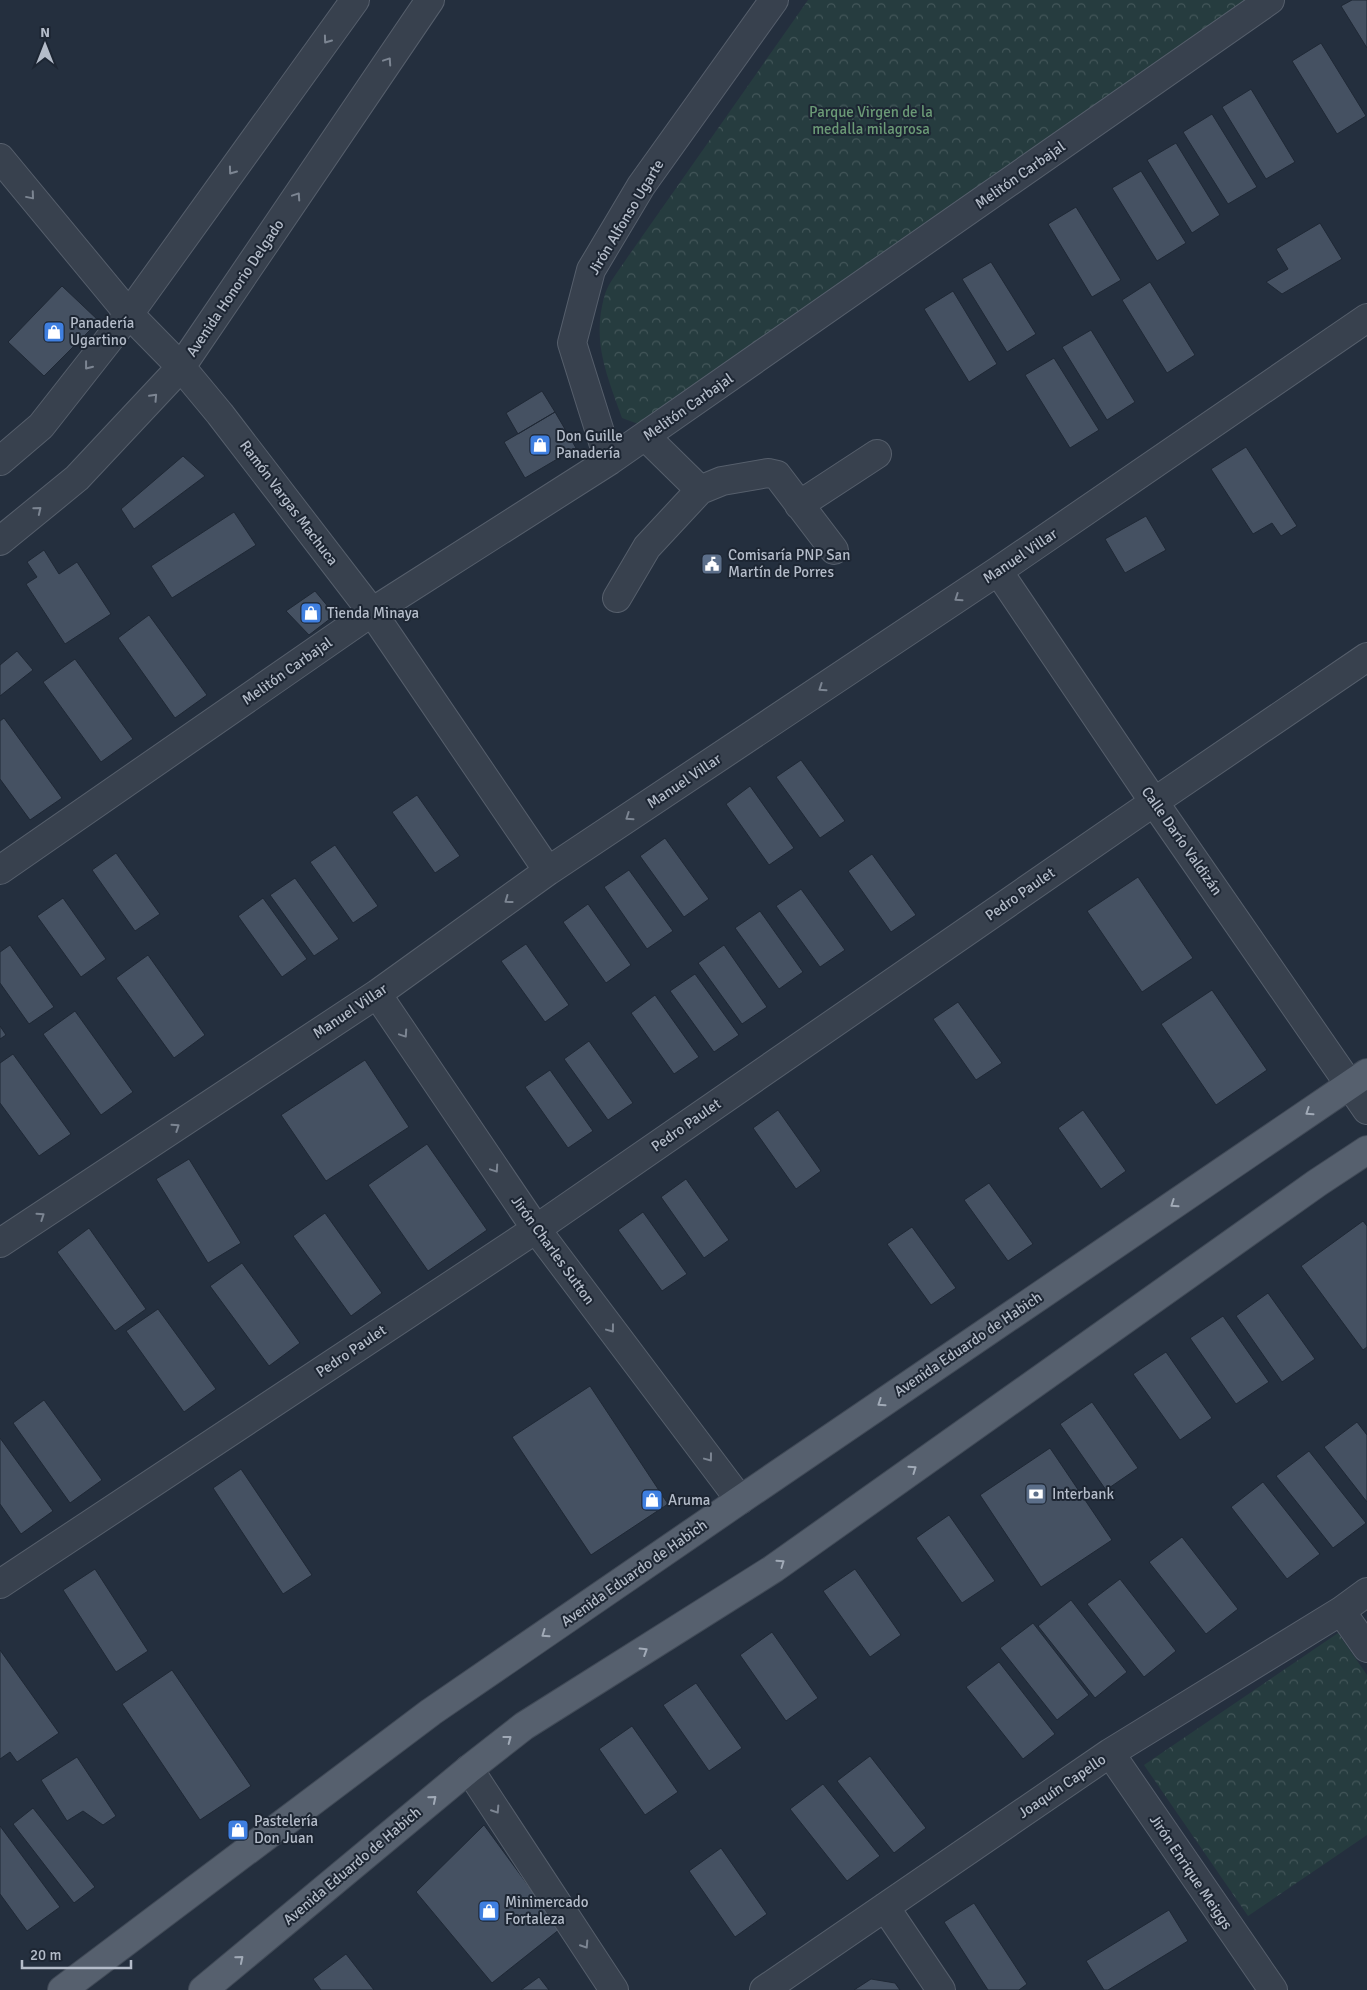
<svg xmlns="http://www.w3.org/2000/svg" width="1367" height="1990" font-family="Signika,sans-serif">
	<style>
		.forest { fill: url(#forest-crowns) }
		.building { fill: #455162; stroke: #1f2835 }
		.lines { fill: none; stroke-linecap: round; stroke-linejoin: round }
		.minor-casing { stroke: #565f6c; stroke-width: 30 }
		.major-casing { stroke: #414a57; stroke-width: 30 }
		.minor { stroke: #38414e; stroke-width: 28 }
		.major { stroke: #56606e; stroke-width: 28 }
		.oneway { stroke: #7c8592 }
		.oneway2 { stroke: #a1aab7 }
		.labels { text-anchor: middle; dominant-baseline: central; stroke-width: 4; stroke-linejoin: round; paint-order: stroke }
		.park-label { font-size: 15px; fill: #6b9a76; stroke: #1d2633 }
		.street-label { font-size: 15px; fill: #b4bcc9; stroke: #1d2633 }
		.poi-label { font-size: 15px; fill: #b4bcc9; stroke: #1d2633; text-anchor: start }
	</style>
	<defs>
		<pattern id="forest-crowns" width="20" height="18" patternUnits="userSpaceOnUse" patternTransform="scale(1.25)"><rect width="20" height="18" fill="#263c3f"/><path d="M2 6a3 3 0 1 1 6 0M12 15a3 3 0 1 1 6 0" fill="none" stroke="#435659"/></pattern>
	</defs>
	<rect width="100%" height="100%" fill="#242f3e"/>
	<path class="forest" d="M808,0H1260L641,425L622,418C607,375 591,341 605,294C609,282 620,269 627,258Z
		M1338,1633L1367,1675V1835L1248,1916L1144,1765Z"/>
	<path class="building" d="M1352,0H1367V48L1341,6Z
		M1321,43L1366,116L1337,134L1292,61Z
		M1251,89L1295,162L1266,179L1222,107Z
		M1212,114L1257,187L1228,204L1183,132Z
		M1176,143L1220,215L1192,233L1147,160Z
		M1141,171L1186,243L1157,261L1112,188Z
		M1076,207L1121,280L1092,297L1048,224Z
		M1320,223L1342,259L1282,294L1266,282L1288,269L1276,249Z
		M991,262L1036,334L1007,352L962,279Z
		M1150,282L1195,355L1167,373L1122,300Z
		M62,286L99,321L44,376L8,342Z
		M953,291L997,364L969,382L924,309Z
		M1091,330L1135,402L1107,420L1062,347Z
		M1054,358L1099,430L1070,448L1025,375Z
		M542,391L555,412L518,434L506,413Z
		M555,412L576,448L525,478L504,442Z
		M1246,447L1297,526L1281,536L1272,523L1253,534L1211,469Z
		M183,456L205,476L134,529L121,509Z
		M234,512L256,545L172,598L151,566Z
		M1146,516L1166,550L1125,573L1105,539Z
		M44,550L59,574L77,562L111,614L65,644L26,584L37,577L27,562Z
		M315,591L335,615L309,635L286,611Z
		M149,615L207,695L175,718L118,638Z
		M17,651L33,670L0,696V665Z
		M75,659L133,739L101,762L43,682Z
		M4,718L62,798L30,820L0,779V721Z
		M801,760L845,821L820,838L776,777Z
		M750,786L794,848L769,865L726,804Z
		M417,795L460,856L435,873L392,812Z
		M665,838L709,899L684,917L640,856Z
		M335,845L378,906L353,923L310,862Z
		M116,853L160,914L135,931L92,870Z
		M872,854L916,915L891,932L848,871Z
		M629,870L673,931L647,949L604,887Z
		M1138,877L1193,958L1142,992L1087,911Z
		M295,878L339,939L314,956L270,895Z
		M801,889L845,950L820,967L776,906Z
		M63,898L106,959L81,977L37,916Z
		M263,898L307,959L282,977L238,916Z
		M588,904L631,965L606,983L563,922Z
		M760,911L803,972L779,989L735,928Z
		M526,944L569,1005L545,1022L501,961Z
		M10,945L54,1007L29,1024L0,983V952Z
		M724,945L767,1007L742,1024L698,963Z
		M148,955L205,1035L174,1058L116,978Z
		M695,974L739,1035L714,1052L670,991Z
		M1212,990L1267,1070L1216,1105L1161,1024Z
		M655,995L699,1057L674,1074L631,1013Z
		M958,1002L1002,1063L976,1080L933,1019Z
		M75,1011L133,1092L101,1115L43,1034Z
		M0,1026L6,1035L0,1039Z
		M589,1041L633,1103L608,1120L564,1059Z
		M13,1054L71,1134L39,1156L0,1103V1063Z
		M365,1060L409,1127L326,1181L281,1115Z
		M550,1070L593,1131L568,1148L525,1087Z
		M778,1110L821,1171L796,1189L753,1128Z
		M1083,1110L1126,1171L1101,1189L1058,1128Z
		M427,1144L487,1230L428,1271L368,1185Z
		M189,1159L241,1243L208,1263L156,1179Z
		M686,1179L729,1240L704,1258L661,1197Z
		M989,1183L1033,1244L1008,1261L964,1200Z
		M643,1212L687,1274L662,1291L618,1230Z
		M325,1213L382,1293L351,1316L293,1236Z
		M1363,1221L1367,1226V1347L1363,1350L1301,1266Z
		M912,1227L956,1288L931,1305L887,1244Z
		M89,1228L146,1309L115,1331L57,1252Z
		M242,1263L300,1343L269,1366L210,1286Z
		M1268,1293L1315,1359L1282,1382L1236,1316Z
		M158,1309L216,1389L184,1412L126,1331Z
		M1223,1316L1269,1382L1236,1404L1190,1338Z
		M1166,1352L1212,1418L1180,1440L1133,1374Z
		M590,1386L668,1504L591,1555L512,1437Z
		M44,1400L102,1480L70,1503L13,1423Z
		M1092,1402L1138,1468L1106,1490L1060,1424Z
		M1357,1422L1367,1435V1502L1324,1447Z
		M0,1438L53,1511L21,1534L0,1504Z
		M1050,1448L1112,1540L1041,1587L980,1495Z
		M1309,1451L1366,1523L1333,1548L1276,1476Z
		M241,1469L312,1575L283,1594L213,1488Z
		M1263,1482L1320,1554L1287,1579L1231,1507Z
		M949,1515L995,1581L962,1603L916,1538Z
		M1182,1537L1238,1609L1206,1634L1149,1562Z
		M95,1569L148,1651L116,1672L63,1590Z
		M855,1569L901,1635L870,1657L823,1591Z
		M1120,1579L1176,1651L1144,1677L1087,1604Z
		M1071,1600L1127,1672L1095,1698L1038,1626Z
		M1033,1623L1089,1695L1057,1720L1000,1648Z
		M772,1632L818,1698L786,1721L740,1655Z
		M0,1650L59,1733L17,1762L10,1752L0,1759Z
		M999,1662L1055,1734L1023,1759L966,1687Z
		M172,1670L251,1786L200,1820L122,1704Z
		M696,1683L742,1748L709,1771L663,1705Z
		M632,1726L678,1792L645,1815L599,1749Z
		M870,1756L926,1828L894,1853L837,1781Z
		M77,1757L116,1816L103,1825L83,1811L67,1821L41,1780Z
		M823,1784L880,1856L847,1881L790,1809Z
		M33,1808L95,1887L74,1903L13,1824Z
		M484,1825L560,1929L492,1983L416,1892Z
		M0,1826L60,1907L27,1931L0,1894Z
		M721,1848L767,1914L735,1937L689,1871Z
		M974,1903L1027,1984L1019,1990H988L944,1922Z
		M1169,1910L1188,1941L1108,1990H1104L1086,1961Z
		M346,1954L374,1990H321L313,1979Z
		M539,1977L549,1990H521Z
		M871,1979L895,1983L900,1990H854Z"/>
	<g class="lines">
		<g class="minor-casing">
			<path id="minor" d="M0,158L129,314L181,367L220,414L372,612L548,871
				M645,436L700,490L722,481L768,473L777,475L834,550
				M0,461L41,426L129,314L355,0
				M609,461L572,343L591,270L641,186L774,0
				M799,505L877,454
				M0,541L77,478L181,367L430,0
				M998,571L1154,802L1367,1110
				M617,598L647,547L700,490
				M0,870L372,612L609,461L1270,0
				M377,994L536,1229L740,1500
				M0,1243L377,994L548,871L998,571L1367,318
				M0,1584L536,1229L1154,802L1367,657
				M1341,1611L1367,1648
				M1110,1753L1273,1990
				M469,1769L614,1990
				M885,1907L941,1990
				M764,1990L1110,1753L1341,1611L1367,1592"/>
		</g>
		<g class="major-casing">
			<path id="major" d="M62,1990L431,1712L740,1500L1367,1073
				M203,1990L469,1769L524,1726L773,1569L1317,1183L1367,1150"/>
		</g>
		<use href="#minor" class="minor"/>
		<use href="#major" class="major"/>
	</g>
	<defs><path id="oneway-chevron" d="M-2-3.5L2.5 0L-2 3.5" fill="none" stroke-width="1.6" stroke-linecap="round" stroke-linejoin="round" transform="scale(1.25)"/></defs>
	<g class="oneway">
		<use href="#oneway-chevron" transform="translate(327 40) rotate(126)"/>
		<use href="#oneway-chevron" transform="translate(388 61) rotate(-56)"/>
		<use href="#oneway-chevron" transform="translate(232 171) rotate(126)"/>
		<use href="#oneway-chevron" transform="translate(31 196) rotate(50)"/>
		<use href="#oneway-chevron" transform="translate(297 196) rotate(-56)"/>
		<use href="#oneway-chevron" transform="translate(88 366) rotate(128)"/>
		<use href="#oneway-chevron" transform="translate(154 397) rotate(-47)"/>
		<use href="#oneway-chevron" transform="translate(38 510) rotate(-39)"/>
		<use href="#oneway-chevron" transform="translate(958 598) rotate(146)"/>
		<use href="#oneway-chevron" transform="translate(822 688) rotate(146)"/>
		<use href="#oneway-chevron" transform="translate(629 817) rotate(146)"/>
		<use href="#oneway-chevron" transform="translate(508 900) rotate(144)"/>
		<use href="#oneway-chevron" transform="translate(404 1034) rotate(56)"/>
		<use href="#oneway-chevron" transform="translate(176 1127) rotate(-34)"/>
		<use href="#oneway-chevron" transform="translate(495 1169) rotate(56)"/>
		<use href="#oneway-chevron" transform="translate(41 1216) rotate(-34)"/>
		<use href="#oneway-chevron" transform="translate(611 1329) rotate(53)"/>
		<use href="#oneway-chevron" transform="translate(709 1458) rotate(53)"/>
		<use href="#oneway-chevron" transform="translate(496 1810) rotate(57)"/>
		<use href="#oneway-chevron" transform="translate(585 1945) rotate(57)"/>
	</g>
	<g class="oneway2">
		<use href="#oneway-chevron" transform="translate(1309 1112) rotate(146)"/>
		<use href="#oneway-chevron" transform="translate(1174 1204) rotate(146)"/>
		<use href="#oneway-chevron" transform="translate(881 1403) rotate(146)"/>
		<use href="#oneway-chevron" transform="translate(913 1469) rotate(-35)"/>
		<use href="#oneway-chevron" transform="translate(781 1563) rotate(-35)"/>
		<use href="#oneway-chevron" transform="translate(545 1634) rotate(145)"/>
		<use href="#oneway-chevron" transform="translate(644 1651) rotate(-32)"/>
		<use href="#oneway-chevron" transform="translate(508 1739) rotate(-37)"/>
		<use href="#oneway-chevron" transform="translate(433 1799) rotate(-40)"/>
		<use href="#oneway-chevron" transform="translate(240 1959) rotate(-40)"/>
	</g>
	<defs>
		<g id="shop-square" transform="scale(1.125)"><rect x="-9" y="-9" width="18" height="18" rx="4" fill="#3f7fe0" stroke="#1d2633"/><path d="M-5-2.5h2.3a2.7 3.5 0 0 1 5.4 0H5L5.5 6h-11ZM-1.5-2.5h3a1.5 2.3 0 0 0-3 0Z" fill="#fff"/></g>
		<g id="civic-square" transform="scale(1.125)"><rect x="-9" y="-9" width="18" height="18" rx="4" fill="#5c6f8a" stroke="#1d2633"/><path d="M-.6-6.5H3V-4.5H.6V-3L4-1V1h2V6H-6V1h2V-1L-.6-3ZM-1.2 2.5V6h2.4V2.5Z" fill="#fff"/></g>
		<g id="bank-square" transform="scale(1.125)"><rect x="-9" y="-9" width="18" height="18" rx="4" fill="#5c6f8a" stroke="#1d2633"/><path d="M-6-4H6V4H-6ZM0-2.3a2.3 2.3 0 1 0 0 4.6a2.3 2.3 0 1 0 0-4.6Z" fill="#fff"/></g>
	</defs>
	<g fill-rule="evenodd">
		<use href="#shop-square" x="54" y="332"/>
		<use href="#shop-square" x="540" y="445"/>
		<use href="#civic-square" x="712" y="564"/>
		<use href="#shop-square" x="311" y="613"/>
		<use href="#bank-square" x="1036" y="1494"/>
		<use href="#shop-square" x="652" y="1500"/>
		<use href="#shop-square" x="238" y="1830"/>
		<use href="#shop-square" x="489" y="1911"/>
	</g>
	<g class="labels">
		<g class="park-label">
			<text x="871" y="112">Parque Virgen de la<tspan x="871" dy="17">medalla milagrosa</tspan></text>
		</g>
		<g class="street-label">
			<text transform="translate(1020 175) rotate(-35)">Melitón Carbajal</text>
			<text transform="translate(626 217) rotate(-59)">Jirón Alfonso Ugarte</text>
			<text transform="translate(235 288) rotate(-56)">Avenida Honorio Delgado</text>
			<text transform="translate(688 407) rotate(-35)">Melitón Carbajal</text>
			<text transform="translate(289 503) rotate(53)">Ramón Vargas Machuca</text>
			<text transform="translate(1020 556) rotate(-34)">Manuel Villar</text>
			<text transform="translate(287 671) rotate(-35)">Melitón Carbajal</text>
			<text transform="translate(684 781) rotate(-34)">Manuel Villar</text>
			<text transform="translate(1182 841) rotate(55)">Calle Darío Valdizán</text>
			<text transform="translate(1020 894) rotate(-35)">Pedro Paulet</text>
			<text transform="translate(350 1011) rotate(-34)">Manuel Villar</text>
			<text transform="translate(686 1125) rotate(-35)">Pedro Paulet</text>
			<text transform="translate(553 1250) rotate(54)">Jirón Charles Sutton</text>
			<text transform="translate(968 1344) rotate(-34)">Avenida Eduardo de Habich</text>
			<text transform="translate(351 1351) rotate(-34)">Pedro Paulet</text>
			<text transform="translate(634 1573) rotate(-35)">Avenida Eduardo de Habich</text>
			<text transform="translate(1062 1786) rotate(-34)">Joaquín Capello</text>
			<text transform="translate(352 1866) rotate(-40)">Avenida Eduardo de Habich</text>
			<text transform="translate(1191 1872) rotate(56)">Jirón Enrique Meiggs</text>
		</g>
		<g class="poi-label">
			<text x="70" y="323">Panadería<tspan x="70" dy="17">Ugartino</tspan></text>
			<text x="556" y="436">Don Guille<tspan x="556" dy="17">Panadería</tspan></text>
			<text x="728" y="555">Comisaría PNP San<tspan x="728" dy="17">Martín de Porres</tspan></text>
			<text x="327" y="613">Tienda Minaya</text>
			<text x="1052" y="1494">Interbank</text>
			<text x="668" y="1500">Aruma</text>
			<text x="254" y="1821">Pastelería<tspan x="254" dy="17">Don Juan</tspan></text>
			<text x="505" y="1902">Minimercado<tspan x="505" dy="17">Fortaleza</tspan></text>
		</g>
	</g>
	<g transform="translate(45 45)" stroke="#1d2633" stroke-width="4" paint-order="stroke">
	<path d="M0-4L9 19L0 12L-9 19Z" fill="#b4bcc9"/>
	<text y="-8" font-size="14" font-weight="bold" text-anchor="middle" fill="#b4bcc9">N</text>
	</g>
	<path d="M22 1960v8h109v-8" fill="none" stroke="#b4bcc9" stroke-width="2.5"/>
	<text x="30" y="1960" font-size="15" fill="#b4bcc9" stroke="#1d2633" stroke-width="4" paint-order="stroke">20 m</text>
</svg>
